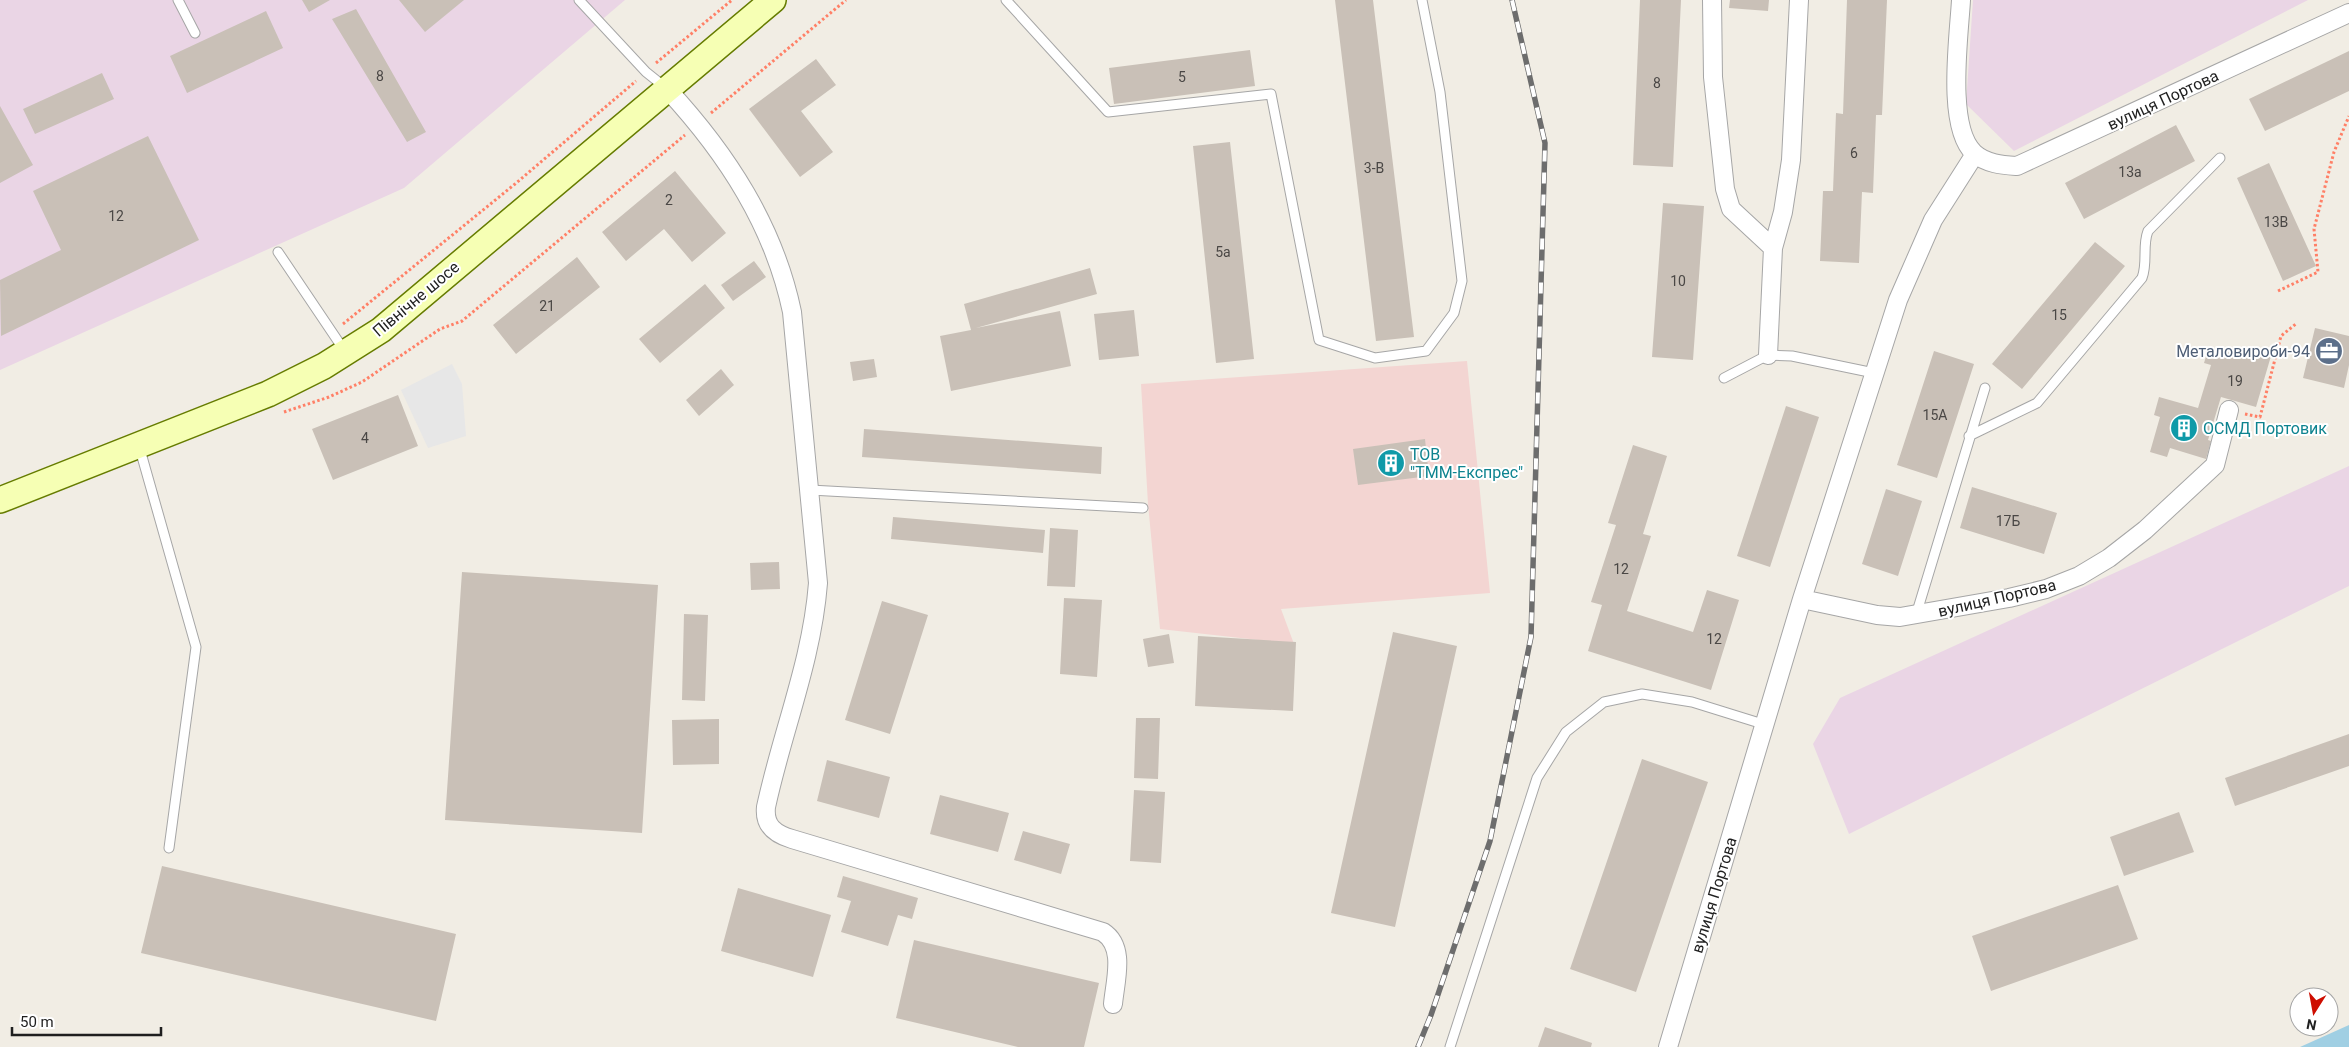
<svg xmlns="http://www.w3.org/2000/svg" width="2349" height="1047" font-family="Roboto,sans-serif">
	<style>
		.commercial { fill: #f3d5d2 }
		.industrial { fill: #ead5e5 }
		.parking { fill: #e7e7e7 }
		.water { fill: #a0cfe3 }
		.building { fill: #c9c0b7 }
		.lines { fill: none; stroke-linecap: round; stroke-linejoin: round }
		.service-casing { stroke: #a6a6a6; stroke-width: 11 }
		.minor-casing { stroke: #a6a6a6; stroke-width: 20 }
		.secondary-casing { stroke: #667c00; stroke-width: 28 }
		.path { stroke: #ff8067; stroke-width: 3; stroke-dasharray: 2.5 2.5; stroke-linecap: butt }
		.service { stroke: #fff; stroke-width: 9 }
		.minor { stroke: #fff; stroke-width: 18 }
		.secondary { stroke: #f6ffb4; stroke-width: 25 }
		.rail-casing { stroke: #6d6d6d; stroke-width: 5.5 }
		.rail { stroke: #fff; stroke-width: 4; stroke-dasharray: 11; stroke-linecap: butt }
		.labels { text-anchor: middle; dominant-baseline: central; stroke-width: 4; stroke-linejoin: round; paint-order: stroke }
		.number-label { font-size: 14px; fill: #4a4745 }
		.street-label { font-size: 16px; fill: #1f1f1f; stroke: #fff }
		.service-label { font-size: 16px; fill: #4e5e75; stroke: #fff; text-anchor: end }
		.culture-label { font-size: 16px; fill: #0d838f; stroke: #fff; text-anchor: start }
	</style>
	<rect width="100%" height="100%" fill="#f1ede4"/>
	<path class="commercial" d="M1467,361L1490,593L1281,609L1294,644L1160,629L1148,504L1141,384Z"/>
	<path class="industrial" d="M0,0H625L404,188L0,370Z
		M1973,0H2308L2014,151L1966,104Z
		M2349,466V586L1849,834L1813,744L1840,698Z"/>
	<path class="parking" d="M452,364L462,384L466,436L428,448L401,390Z"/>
	<path class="water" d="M2349,1025V1047H2300Z"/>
	<path class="building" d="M302,0H330L309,12Z
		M399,0H464L425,32Z
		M1335,0H1373L1414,337L1376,341Z
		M1640,0H1681L1673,167L1633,165Z
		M1730,0H1769L1768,11L1729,8Z
		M1847,0H1887L1882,115H1876L1873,193L1862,192L1859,263L1820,261L1823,191H1833L1836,113L1843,114Z
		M356,9L426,132L407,142L332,19Z
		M266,11L283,48L187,93L170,56Z
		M1250,50L1255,86L1114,104L1109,68Z
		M2349,51V91L2265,131L2249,99Z
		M816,59L836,85L801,111L833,152L800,177L749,109Z
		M102,73L114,99L35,134L23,109Z
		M0,106L33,165L0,183Z
		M2176,125L2195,161L2084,219L2065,183Z
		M148,136L199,240L1,336L0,280L61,250L33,191Z
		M1230,142L1254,359L1216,363L1193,146Z
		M2269,163L2316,266L2283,281L2237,178Z
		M675,171L726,233L692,262L664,229L626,261L602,232Z
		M1663,203L1704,206L1693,360L1652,357Z
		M2095,242L2125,266L2022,389L1992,364Z
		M577,257L600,287L516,354L493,325Z
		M754,261L766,277L733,301L721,285Z
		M1090,268L1097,294L976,328L1060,311L1071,366L951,391L940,336L971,330L964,304Z
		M705,284L725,308L660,363L639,339Z
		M1134,310L1139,356L1099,360L1094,314Z
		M2315,328L2349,336V365L2344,388L2303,378Z
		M2209,347L2249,358L2251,351L2271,356L2256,407L2221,397L2208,440L2211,441L2206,459L2170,448L2167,457L2150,452L2160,417L2154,415L2159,397L2198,408L2211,365L2204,363Z
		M1934,351L1974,364L1937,478L1897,465Z
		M874,359L877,377L853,381L850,362Z
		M721,369L734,385L699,416L686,400Z
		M398,395L418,446L333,480L312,429Z
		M1786,406L1819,417L1770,567L1737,556Z
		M864,429L1102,447L1101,474L862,457Z
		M1425,439L1429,476L1358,485L1353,449Z
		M1633,445L1667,456L1643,534L1651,536L1627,611L1693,632L1707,590L1739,600L1711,690L1588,651L1602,605L1591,602L1616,525L1608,523Z
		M1972,487L2057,513L2044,554L1960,528Z
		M1886,489L1922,501L1898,576L1862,564Z
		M893,517L1045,530L1043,553L891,539Z
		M1050,528L1078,530L1075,587L1047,586Z
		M779,562L780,589L751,590L750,563Z
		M462,572L658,585L642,833L445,820Z
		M1064,598L1102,600L1097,677L1060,674Z
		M882,601L928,615L890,734L845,720Z
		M684,614L708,615L705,701L682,700Z
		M1393,632L1457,646L1395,927L1331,913Z
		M1169,634L1174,663L1148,667L1143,639Z
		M1198,636L1296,642L1293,711L1195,706Z
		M1136,718H1160L1158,779L1134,778Z
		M719,719V764L673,765L672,720Z
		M2349,734V766L2235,806L2225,778Z
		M1642,759L1708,782L1636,992L1570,969Z
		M827,760L890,777L879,818L817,801Z
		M1134,790L1165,792L1161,863L1130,861Z
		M940,795L1009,813L998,852L930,834Z
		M2179,812L2194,852L2124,876L2110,837Z
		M1023,831L1070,844L1061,874L1014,860Z
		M162,866L456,934L436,1021L141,953Z
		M843,876L918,898L912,919L898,915L888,946L841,932L851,901L837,897Z
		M2118,885L2138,939L1991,991L1972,936Z
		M738,888L831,915L813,977L721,951Z
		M914,940L1099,983L1084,1047H1018L896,1018Z
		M1545,1027L1592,1043L1591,1047H1538Z"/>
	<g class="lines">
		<g class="service-casing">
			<path id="service" d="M178,0L195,33
				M579,0L646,72L666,88
				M1006,0L1108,112L1271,94L1319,340L1375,358L1426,351L1454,313L1462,281L1440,92L1422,0
				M278,252L344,350
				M1724,378L1768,355L1792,356L1874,373
				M1969,436L2037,403L2142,278C2148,262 2142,246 2148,231L2220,158
				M139,446L196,647L169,848
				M810,490L1143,508
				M1916,615L1985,388
				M1450,1047L1537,778L1566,732L1604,702L1642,694L1692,702L1766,725"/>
		</g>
		<g class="minor-casing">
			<path id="minor" d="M1712,0L1713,77L1725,189L1731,209L1773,248
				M1961,0C1959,37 1946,127 1974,153C1986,164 2003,165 2017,166L2349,13
				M668,90C727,154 774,226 792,312L818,583C812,661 782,732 766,807C764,826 775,834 792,839L1103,932C1126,947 1115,981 1113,1004
				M1768,355L1773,248L1783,212L1791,160L1799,0
				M1802,599L1877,615L1900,617L2009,598L2046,589L2079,576L2109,558L2145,530L2215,465L2229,410
				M1668,1047L1802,599L1898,300L1933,220L1975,154"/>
		</g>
		<g class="secondary-casing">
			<path id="secondary" d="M0,500L268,394L324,366L381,330L773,0"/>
		</g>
		<path class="path" d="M656,63L732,0
			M711,113L846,0
			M2278,291L2318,272L2314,229L2334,152L2349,116
			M343,324L515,184L636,81
			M284,412L329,397L362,382L440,329L462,321L685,135
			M2245,414L2260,417L2281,336L2297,323"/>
		<use href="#service" class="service"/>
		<use href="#minor" class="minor"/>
		<use href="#secondary" class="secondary"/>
		<g class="rail-casing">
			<path id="rail" d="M1418,1047L1431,1015L1490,841L1531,637L1545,143L1512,0"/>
		</g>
		<use href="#rail" class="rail"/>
	</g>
	<defs>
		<g id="office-disc" transform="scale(1.4375)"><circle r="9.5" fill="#5c6f8a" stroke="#fff"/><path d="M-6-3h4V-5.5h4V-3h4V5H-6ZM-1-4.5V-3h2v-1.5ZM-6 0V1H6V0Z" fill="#fff"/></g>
		<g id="building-disc" transform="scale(1.4375)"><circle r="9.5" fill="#0f9aa8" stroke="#fff"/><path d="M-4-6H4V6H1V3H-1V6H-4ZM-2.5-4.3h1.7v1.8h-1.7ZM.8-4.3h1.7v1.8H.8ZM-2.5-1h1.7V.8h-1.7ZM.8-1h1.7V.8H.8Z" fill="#fff"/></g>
	</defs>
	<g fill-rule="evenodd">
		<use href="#office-disc" x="2329" y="351"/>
		<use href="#building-disc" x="2184" y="428"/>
		<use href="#building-disc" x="1391" y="463"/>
	</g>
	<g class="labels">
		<g class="number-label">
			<text x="380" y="76">8</text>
			<text x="1182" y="77">5</text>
			<text x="1657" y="83">8</text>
			<text x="1854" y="153">6</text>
			<text x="1374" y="168">3-В</text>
			<text x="2130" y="172">13а</text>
			<text x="669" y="200">2</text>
			<text x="116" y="216">12</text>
			<text x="2276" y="222">13В</text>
			<text x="1223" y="252">5а</text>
			<text x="1678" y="281">10</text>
			<text x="547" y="306">21</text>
			<text x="2059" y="315">15</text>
			<text x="2235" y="381">19</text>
			<text x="1935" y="415">15А</text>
			<text x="365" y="438">4</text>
			<text x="2008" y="521">17Б</text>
			<text x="1621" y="569">12</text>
			<text x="1714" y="639">12</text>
		</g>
		<g class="street-label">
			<text transform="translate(2163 100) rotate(-25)">вулиця Портова</text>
			<text transform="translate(416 299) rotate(-40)">Північне шосе</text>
			<text transform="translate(1997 598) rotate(-13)">вулиця Портова</text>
			<text transform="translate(1714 895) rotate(-73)">вулиця Портова</text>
		</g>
		<g class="service-label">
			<text x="2310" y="351">Металовироби-94</text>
		</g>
		<g class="culture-label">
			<text x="2203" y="428">ОСМД Портовик</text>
			<text x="1410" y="454">ТОВ<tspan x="1410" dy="18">"ТММ-Експрес"</tspan></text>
		</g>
	</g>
	<g transform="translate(2314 1012) rotate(191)"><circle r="24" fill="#ffffff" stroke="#a5a5a5"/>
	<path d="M0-4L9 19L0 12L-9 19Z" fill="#ce0d00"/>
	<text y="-8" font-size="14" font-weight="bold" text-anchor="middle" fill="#1f1f1f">N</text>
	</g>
	<path d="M12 1027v8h149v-8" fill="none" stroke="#1f1f1f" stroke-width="2.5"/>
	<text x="20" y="1027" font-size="15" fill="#1f1f1f" stroke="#ffffff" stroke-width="4" paint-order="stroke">50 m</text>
</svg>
